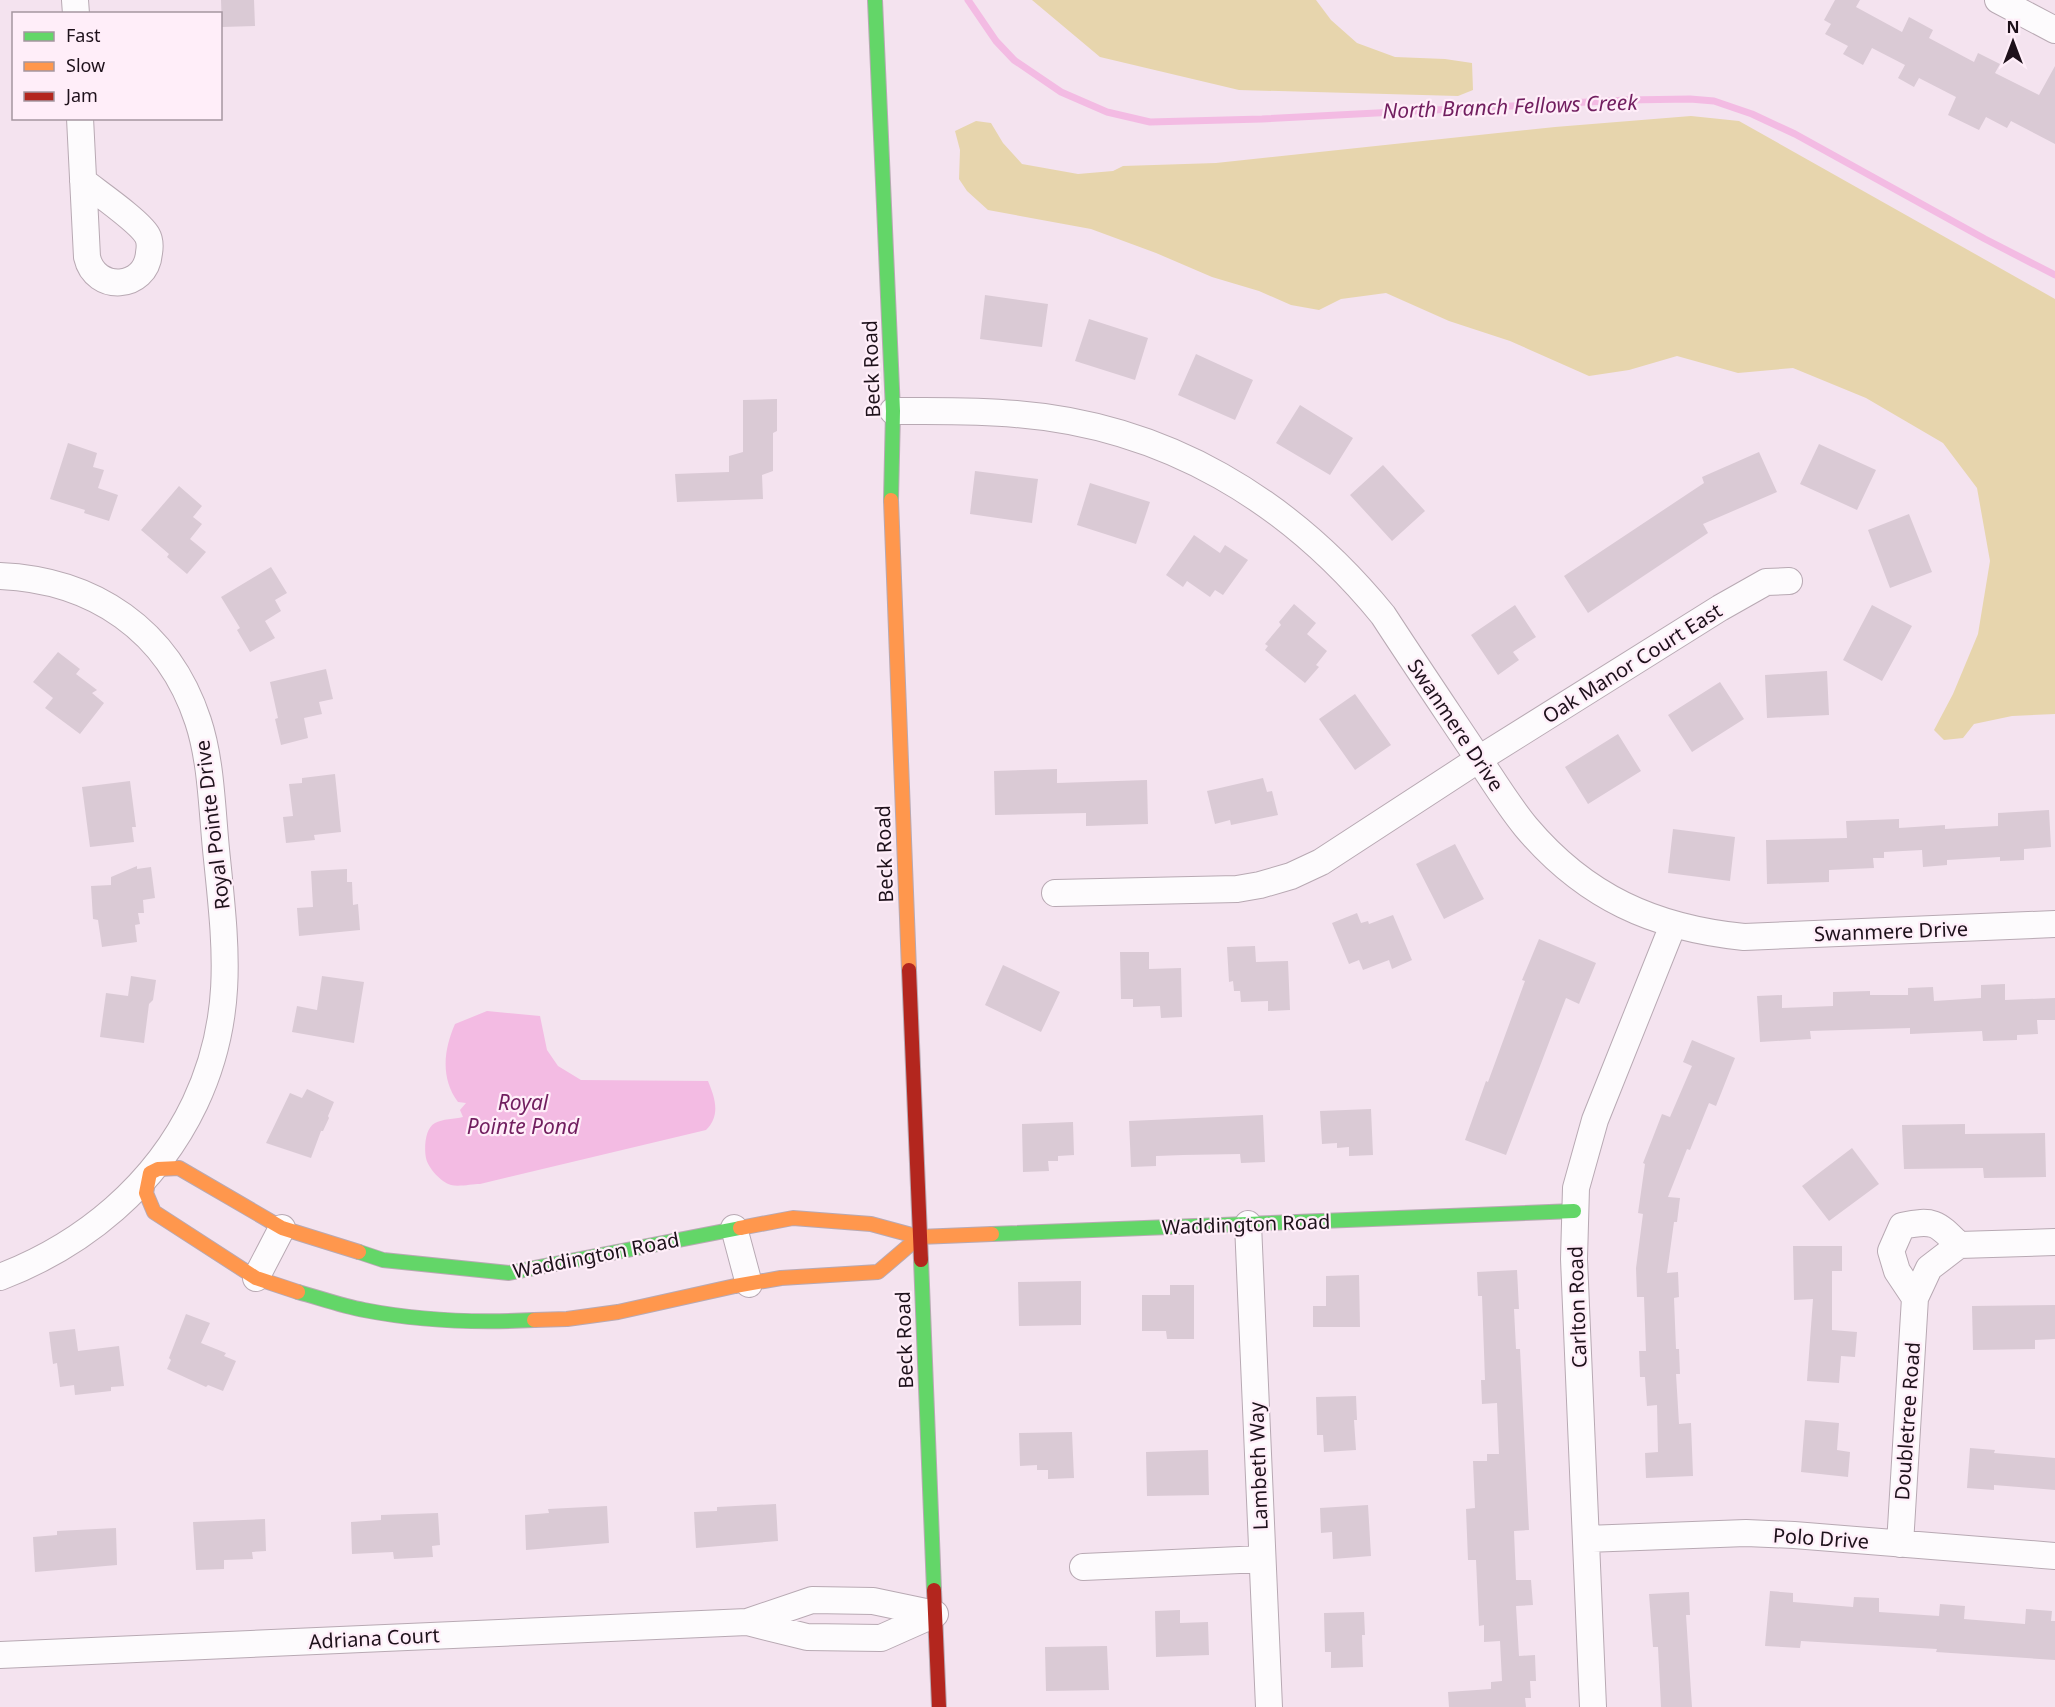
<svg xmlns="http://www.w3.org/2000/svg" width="2055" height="1707" font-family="'Noto Sans',sans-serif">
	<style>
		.green { fill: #e7d5ad }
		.water { fill: #f3bbe3 }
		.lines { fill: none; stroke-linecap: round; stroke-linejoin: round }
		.stream { stroke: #f3bbe3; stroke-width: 7 }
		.building { fill: #dacad5 }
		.street-casing { stroke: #b8a9b3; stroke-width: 28 }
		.fast-casing { stroke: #b8a9b3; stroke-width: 16 }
		.slow-casing { stroke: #b8a9b3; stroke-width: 16 }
		.jam-casing { stroke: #b8a9b3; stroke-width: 16 }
		.street { stroke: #fdfbfd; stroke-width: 26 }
		.fast { stroke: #63d668; stroke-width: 14 }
		.slow { stroke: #ff974d; stroke-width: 14 }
		.jam { stroke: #b3261e; stroke-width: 14 }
		.labels { text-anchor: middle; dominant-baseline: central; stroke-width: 4.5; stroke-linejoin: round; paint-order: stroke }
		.street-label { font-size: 20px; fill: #1e111b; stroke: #ffeef9 }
		.water-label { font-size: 21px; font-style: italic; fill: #711e5f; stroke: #ffeef9 }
	</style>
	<rect width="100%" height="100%" fill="#f4e3ef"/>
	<path class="green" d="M1032,0H1316L1331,20L1357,43L1395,57L1445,59L1472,63L1473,90L1458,96L1239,90L1100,57Z
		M1691,116L1739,121L2055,299V714L2012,716L1974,724L1963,738L1944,740L1934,730L1953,694L1978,634L1990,561L1977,488L1943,443L1866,398L1793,368L1738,373L1677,356L1629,370L1589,376L1510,341L1449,321L1386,293L1341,299L1319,310L1291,305L1259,291L1212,277L1156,253L1091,229L988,210L967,191L959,179L960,150L955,131L976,121L991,123L1003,143L1022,164L1078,174L1113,171L1123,166L1216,163L1555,127Z"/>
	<path class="water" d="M487,1011L540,1016L547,1050L558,1066L581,1080L708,1081C715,1098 721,1115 706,1130L480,1184C472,1184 459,1187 451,1185C441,1182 428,1168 426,1158C424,1148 425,1128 435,1123C442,1119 455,1119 463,1117L460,1110L466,1103L458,1102C440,1078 444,1049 455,1024Z"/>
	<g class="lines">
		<path class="stream" d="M968,0L996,41L1014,60L1061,92L1107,112L1150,122L1262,119L1627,100L1690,99L1714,101L1752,114L1795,134L1985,239L2055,275"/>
	</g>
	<path class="building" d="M221,0H254L255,26L222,27Z
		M1835,0H1860L1856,7L1902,32L1909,17L1933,30L1929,38L1974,62L1978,53L2000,64L1995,73L2039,95L2055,66V144L2011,121L2007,128L1986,117L1979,130L1948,115L1956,97L1919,78L1914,87L1898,78L1905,65L1872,48L1863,65L1843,54L1848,46L1825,34L1831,24L1824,20Z
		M985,295L1048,304L1042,347L980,339Z
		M1089,319L1148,338L1135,380L1075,361Z
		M1196,354L1253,380L1235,420L1178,395Z
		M777,399V431L773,433V471L762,475L763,499L677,502L675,474L729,472V456L743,452V400Z
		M1300,405L1353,438L1330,475L1276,443Z
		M68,443L97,453L93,467L104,470L98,488L118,495L109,521L84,513L85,510L50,499Z
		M1819,444L1876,470L1857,510L1800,484Z
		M1759,452L1777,492L1703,524L1708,533L1588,613L1564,576L1704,483L1702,477Z
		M1383,465L1425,511L1392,541L1350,495Z
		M975,471L1038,479L1032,523L970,514Z
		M1090,483L1150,502L1136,544L1077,525Z
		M179,486L202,506L193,517L202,524L190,539L206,552L187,574L167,557L169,554L141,530Z
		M1909,514L1932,572L1890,588L1868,530Z
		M1194,535L1220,553L1225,545L1248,560L1223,595L1215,590L1210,597L1187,581L1183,587L1166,575Z
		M271,567L287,593L275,600L281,611L265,621L275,638L250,652L237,630L240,628L221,597Z
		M1294,604L1316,623L1307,634L1327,651L1316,665L1319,667L1305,683L1265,650L1268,646L1265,644L1281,625L1279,622Z
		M1515,605L1536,637L1513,652L1519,660L1498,675L1471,635Z
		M1872,605L1912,626L1882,681L1843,660Z
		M58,652L80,669L76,674L97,690L92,693L104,703L80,734L45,708L53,698L33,682Z
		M326,669L333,699L319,702L322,714L304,718L308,738L281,745L275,719L278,718L270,682Z
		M1827,671L1829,715L1767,718L1765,675Z
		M1720,682L1744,719L1692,752L1668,715Z
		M1355,694L1391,745L1355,770L1319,719Z
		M1618,734L1641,771L1588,804L1565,767Z
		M1057,769V783L1147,780L1148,824L1086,826V813L995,815L994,771Z
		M335,774L341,832L314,835L315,840L286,843L283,817L293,816L289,784L302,783V778Z
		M1263,778L1267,792L1272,791L1278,815L1231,825L1230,820L1215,824L1207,791Z
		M130,781L136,827H132L134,842L90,847L82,787Z
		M2049,810L2051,847L2024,849V860L2000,861V857L1947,860V865L1923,867L1922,850L1884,852V858H1873L1874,868L1829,870V882L1767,884L1766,840L1847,838L1846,821L1899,819V828L1945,825V829L1998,826V813Z
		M1673,829L1735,837L1730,881L1668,873Z
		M1455,844L1484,899L1444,919L1416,864Z
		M137,866V869L151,867L155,898L143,900L144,913H138L140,924L135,925L137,942L102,947L98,920L93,919L91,886L111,885V877Z
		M347,869V882H352L353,905L358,904L360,930L299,936L297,908L313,907L311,871Z
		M1357,913L1361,923L1368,921L1369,924L1393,915L1412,960L1392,969L1389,960L1363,970L1359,960L1349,964L1332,923Z
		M1539,939L1596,963L1579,1004L1566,998L1506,1155L1465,1140L1486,1081L1488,1082L1525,981L1522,980Z
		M1255,946L1256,962L1288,961L1290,1010L1268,1011V1001L1241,1002L1240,991H1234L1233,981L1229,982L1227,947Z
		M1120,952H1149V969L1181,968L1182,1017L1161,1018L1160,1006L1133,1007V999H1121Z
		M1003,965L1060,992L1041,1032L985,1005Z
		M131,976L156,980L153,1000L149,1004L144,1043L100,1037L106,993L128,996Z
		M322,976L364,982L354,1043L292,1032L297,1006L317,1010Z
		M2005,984V1000L2055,998V1020H2037L2038,1034L2017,1035V1040L1983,1041L1982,1031L1910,1034V1028L1810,1031L1811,1039L1760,1042L1757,996L1782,995V1008L1833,1006V992L1870,991V995H1908V988L1933,987L1934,1001L1981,998V985Z
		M1692,1040L1735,1058L1716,1106L1709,1103L1690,1150L1687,1149L1668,1197L1680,1198L1677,1222H1674L1667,1273L1678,1272L1679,1297L1674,1298L1676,1349H1679L1680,1374H1676L1679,1424L1691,1423L1693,1476L1646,1478L1645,1453L1658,1452L1657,1405L1647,1406L1645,1377H1640L1639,1351H1646L1644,1297H1637L1636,1268L1643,1214L1638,1213L1645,1164L1643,1163L1662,1114L1670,1117L1692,1066L1683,1062Z
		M307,1089L334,1102L328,1116L329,1118L323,1131H321L311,1158L266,1143L290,1093L302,1098Z
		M1371,1109L1373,1155L1349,1156V1147L1337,1148V1143L1322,1144L1320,1111Z
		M1263,1115L1265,1162L1241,1163L1240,1154L1183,1155L1156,1156V1166L1131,1167L1129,1121Z
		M1073,1122L1074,1155L1058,1156V1161H1048L1049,1171L1023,1172L1022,1124Z
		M1965,1124V1134L2045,1133L2046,1177L1984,1178L1983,1168L1904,1169L1902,1125Z
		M1852,1148L1879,1184L1829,1221L1802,1186Z
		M1793,1246H1842V1271H1832V1330L1857,1332L1855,1357L1841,1356L1839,1383L1807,1381L1813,1299L1794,1300Z
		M1517,1270L1519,1309H1514L1516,1349H1520L1529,1530L1514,1531L1516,1580H1531L1533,1605L1516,1606L1519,1656L1535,1655L1536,1681H1530L1531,1698H1525L1526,1707H1449L1448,1692L1491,1689V1682L1502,1681L1500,1641L1484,1642V1625L1479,1626L1476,1560H1468L1466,1509L1475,1508L1473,1461H1487V1454H1499L1497,1403L1482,1404L1481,1380H1485L1482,1296H1478L1477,1272Z
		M1359,1275L1360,1327H1313V1306H1326V1276Z
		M1081,1281V1325L1019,1326L1018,1282Z
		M1170,1285H1194V1339H1167L1166,1331H1142V1295H1170Z
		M2055,1305V1339L2035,1340V1349L1973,1350L1972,1306Z
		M186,1314L210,1323L201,1343L226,1353L224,1356L236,1361L223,1391L208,1385L206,1387L167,1369L171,1360L169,1358Z
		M75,1329L78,1351L119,1346L124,1386L111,1387V1391L75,1395L74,1385L60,1387L57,1363L53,1364L49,1332Z
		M1356,1396L1357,1420H1354L1356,1450L1324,1452L1323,1435H1317L1316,1397Z
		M1805,1420L1839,1423L1837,1450L1850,1452L1848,1477L1801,1472Z
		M1072,1432L1074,1478L1048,1479V1470H1037V1465L1020,1466L1019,1433Z
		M1970,1448L1995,1450L1994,1453L2055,1458V1490L1994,1485V1490L1967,1488Z
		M1208,1450L1209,1495L1147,1496L1146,1452Z
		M776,1504L778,1541L696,1548L694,1512L717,1511V1507Z
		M1368,1505L1371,1556L1333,1559L1332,1532L1321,1533L1320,1508Z
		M607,1506L609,1543L526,1550L525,1515L549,1513L548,1509Z
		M438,1513L440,1545L432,1546L433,1557L394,1559L393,1552L352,1554L351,1522L381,1520V1515Z
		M265,1519L266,1551L252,1552L253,1559L224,1560V1569L196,1570L193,1522Z
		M116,1528L117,1565L35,1572L33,1537L57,1535V1531Z
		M1770,1591L1793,1593V1602L1853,1607L1854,1597L1879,1598V1612L1939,1616L1940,1604L1965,1606L1964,1619L2025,1624L2026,1609L2052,1611L2051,1621H2055V1660L1936,1652L1937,1649L1801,1641L1800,1648L1765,1646Z
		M1689,1592L1690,1615H1686L1692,1707H1661L1658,1647H1653L1649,1594Z
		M1180,1610V1623L1208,1622L1209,1655L1156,1657L1155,1611Z
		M1364,1612L1365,1635H1362L1363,1667L1331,1668V1652H1325L1324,1613Z
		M1107,1646L1109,1690L1046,1691L1045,1647Z"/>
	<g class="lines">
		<g class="street-casing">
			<path id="street" d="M75,0L76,14
				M1998,0L2055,30
				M80,118L87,257C95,293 146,290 149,253C150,247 150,240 147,235C139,221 98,193 83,181
				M893,411C934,411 975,410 1016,414C1166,426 1289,500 1383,615C1413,661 1444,707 1474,752C1491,777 1507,804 1526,827C1585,897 1654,928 1744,937L2055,924
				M0,576C94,580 168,630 198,721C212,763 212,815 217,859C226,948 235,1018 195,1103C156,1185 84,1245 0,1277
				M1055,893L1237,889L1260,885L1291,876L1321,862L1479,759L1720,608L1766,582L1789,581
				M1248,1224L1269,1707
				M734,1228L749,1284
				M256,1278L282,1228
				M1915,1298L1929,1268L1959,1245
				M1586,1539L1746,1533L1794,1535L2055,1556
				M1900,1544L1915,1298L1897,1271L1891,1251L1902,1226C1934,1219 1937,1223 1959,1245L2055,1242
				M1083,1567L1262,1559
				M747,1622L807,1637L881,1638L935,1614
				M0,1655L747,1622L812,1600L873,1601L935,1614
				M1593,1707L1574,1259L1576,1188L1595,1120L1673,925"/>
		</g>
		<g class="fast-casing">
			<path id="fast" d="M875,0L893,411L891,500
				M992,1234L1574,1211
				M359,1252L383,1260L509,1273L740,1228
				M921,1260L934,1590
				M298,1292C320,1298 342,1306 364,1310C420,1321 477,1323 534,1320"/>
		</g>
		<g class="slow-casing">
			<path id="slow" d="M891,500L909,970
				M740,1228L793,1218L871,1224L919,1237L992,1234
				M298,1292L256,1278L154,1212L146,1193L150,1173L158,1169L179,1168L282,1228L359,1252
				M534,1320L567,1319L618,1312L735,1286L781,1278L878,1272L919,1237"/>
		</g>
		<g class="jam-casing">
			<path id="jam" d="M909,970L921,1260
				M934,1590L939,1707"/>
		</g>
		<use href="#street" class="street"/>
		<use href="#fast" class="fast"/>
		<use href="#slow" class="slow"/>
		<use href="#jam" class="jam"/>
	</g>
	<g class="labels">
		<g class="street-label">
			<text transform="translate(871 369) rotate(-92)">Beck Road</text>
			<text transform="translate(1632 663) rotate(-32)">Oak Manor Court East</text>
			<text transform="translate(1456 725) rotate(56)">Swanmere Drive</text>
			<text transform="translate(212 825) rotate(-97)">Royal Pointe Drive</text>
			<text transform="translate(884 854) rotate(-92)">Beck Road</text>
			<text transform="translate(1891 931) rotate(-2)">Swanmere Drive</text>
			<text transform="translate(1246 1224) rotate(-2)">Waddington Road</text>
			<text transform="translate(596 1255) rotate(-11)">Waddington Road</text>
			<text transform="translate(1577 1307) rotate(-92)">Carlton Road</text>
			<text transform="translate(904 1340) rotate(-92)">Beck Road</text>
			<text transform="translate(1907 1421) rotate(-86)">Doubletree Road</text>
			<text transform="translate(1258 1466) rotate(-92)">Lambeth Way</text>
			<text transform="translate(1821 1538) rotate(4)">Polo Drive</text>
			<text transform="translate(374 1638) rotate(-3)">Adriana Court</text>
		</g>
		<g class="water-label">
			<text transform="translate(1510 106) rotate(-2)">North Branch Fellows Creek</text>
			<text x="523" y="1102">Royal<tspan x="523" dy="24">Pointe Pond</tspan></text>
		</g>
	</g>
	<rect x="12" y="12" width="210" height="108" fill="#ffeef9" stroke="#a596a0" stroke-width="1.5"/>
	<rect x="24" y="32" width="30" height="9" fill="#63d668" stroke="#a596a0" stroke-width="1.5"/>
	<text x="66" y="42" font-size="18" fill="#1e111b">Fast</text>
	<rect x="24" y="62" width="30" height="9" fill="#ff974d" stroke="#a596a0" stroke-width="1.5"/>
	<text x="66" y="72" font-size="18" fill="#1e111b">Slow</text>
	<rect x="24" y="92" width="30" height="9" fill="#b3261e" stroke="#a596a0" stroke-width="1.5"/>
	<text x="66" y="102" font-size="18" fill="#1e111b">Jam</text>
	<g transform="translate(2013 42)" stroke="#ffeef9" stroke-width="4.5" paint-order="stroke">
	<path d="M0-4.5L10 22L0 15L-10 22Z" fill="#1e111b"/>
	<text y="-9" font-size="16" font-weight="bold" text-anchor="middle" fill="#1e111b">N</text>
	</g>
</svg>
